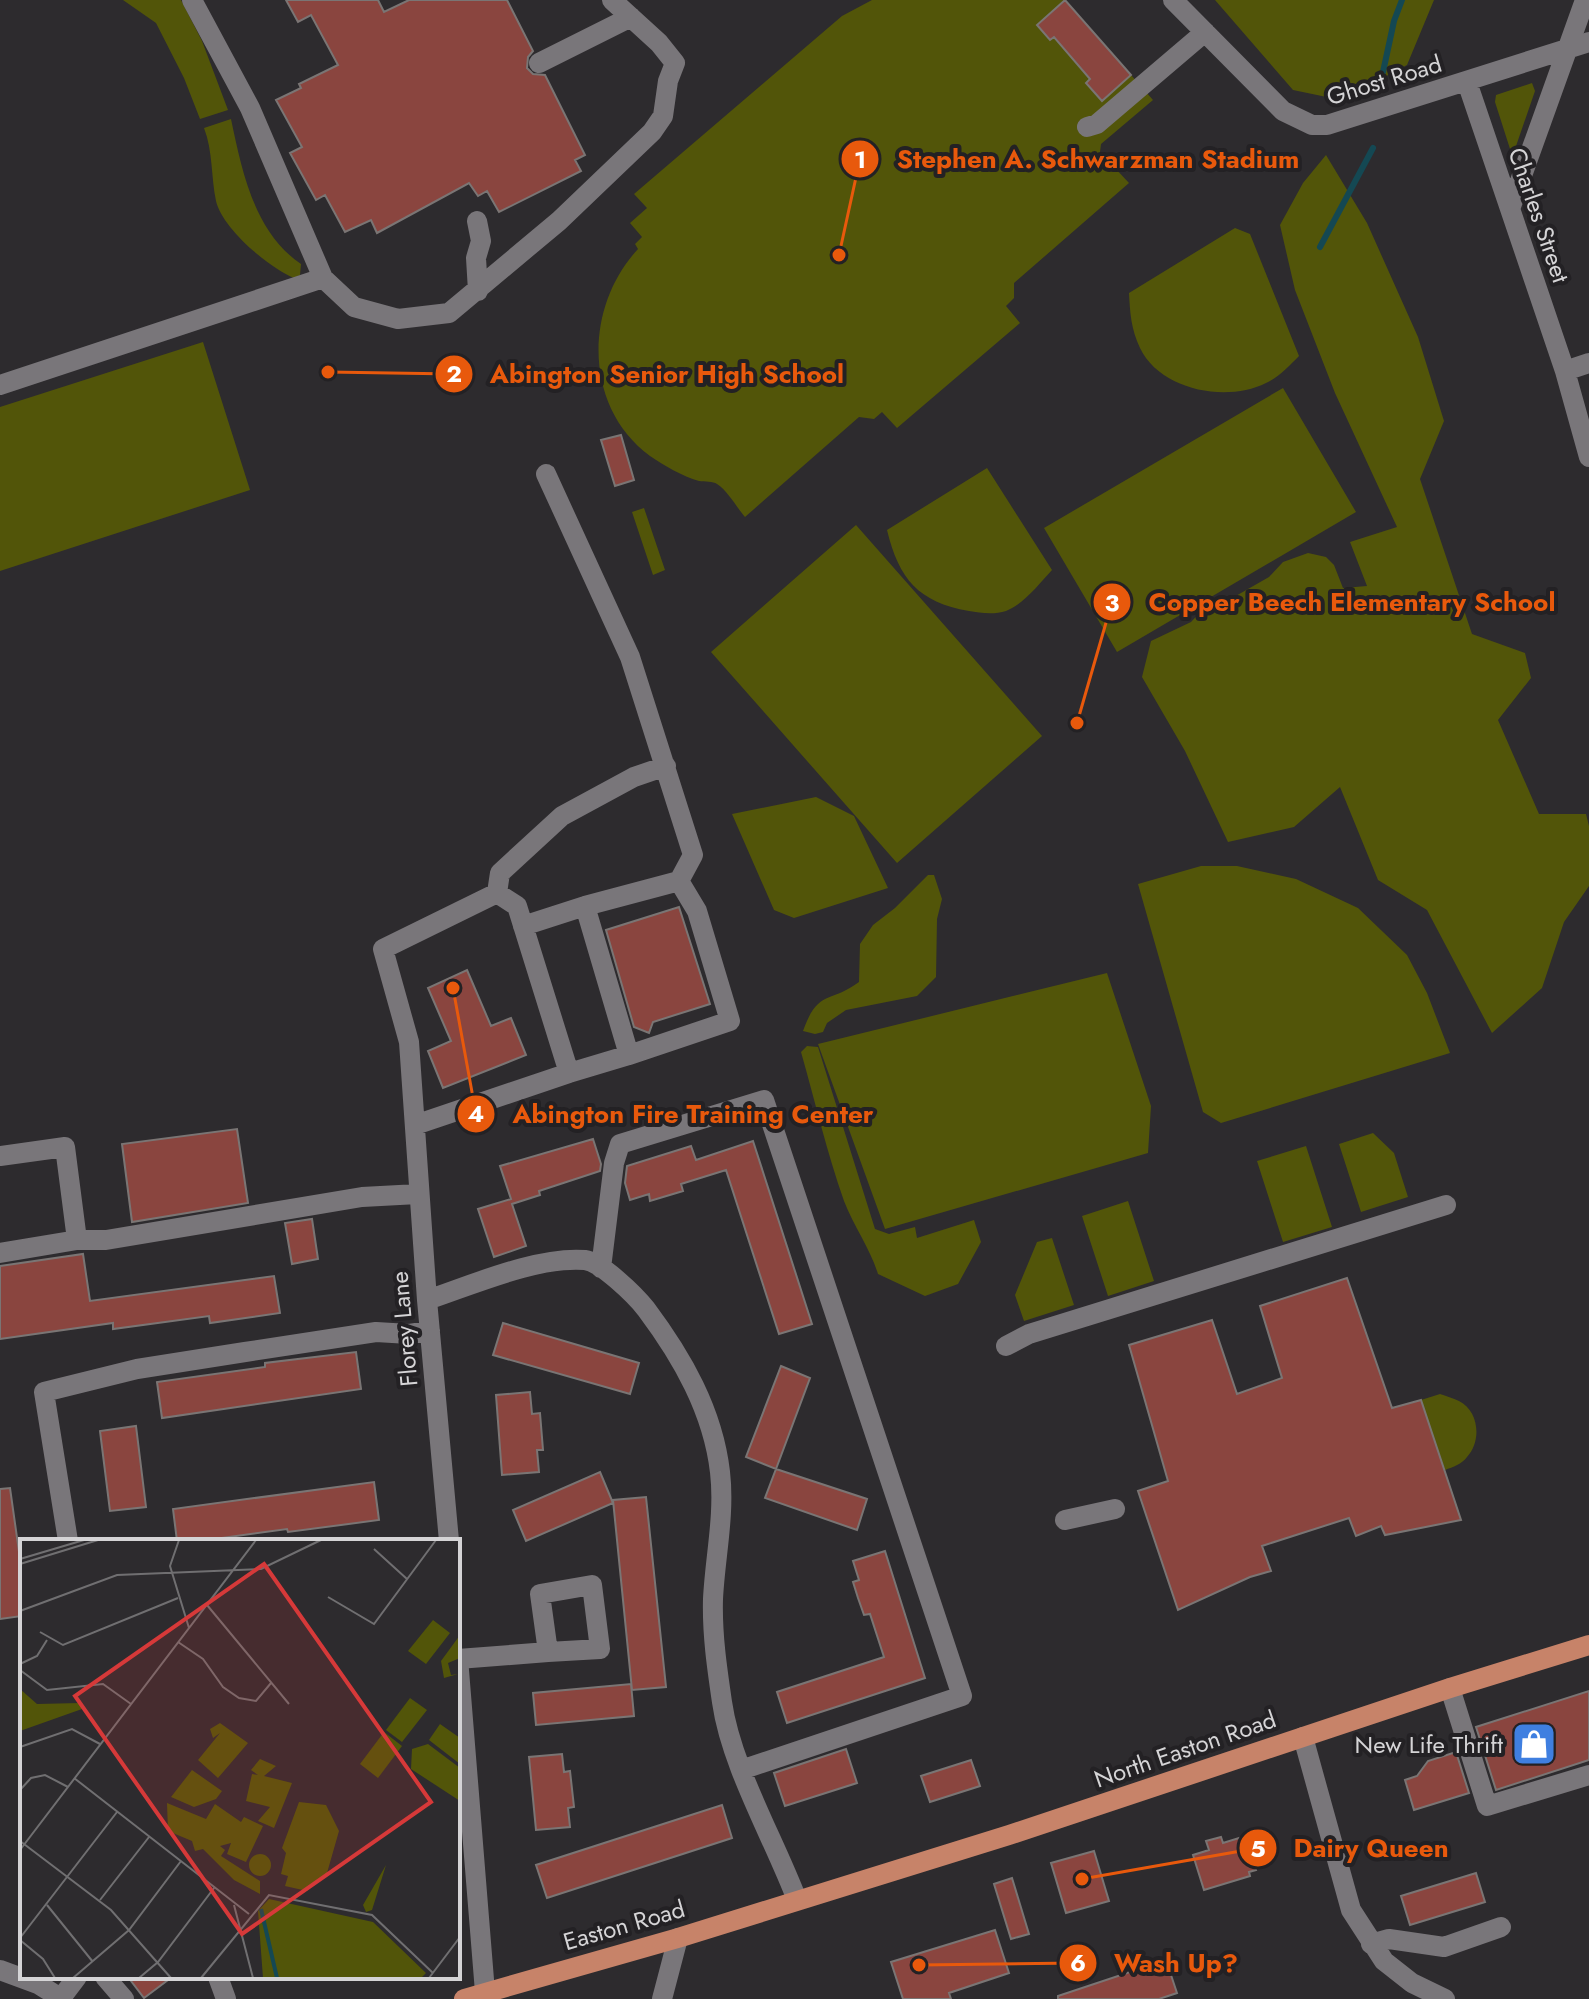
<svg xmlns="http://www.w3.org/2000/svg" width="1589" height="1999" font-family="Jost,sans-serif">
	<style>
		.green { fill: #525509 }
		.lines { fill: none; stroke-linecap: round; stroke-linejoin: round }
		.stream { stroke: #144853; stroke-width: 6 }
		.building { fill: #8a453f; stroke: #7a7574; stroke-width: 2 }
		.minor { stroke: #79767a; stroke-width: 20 }
		.major { stroke: #c78369; stroke-width: 20 }
		.labels { text-anchor: middle; dominant-baseline: central; stroke-width: 8; stroke-linejoin: round; paint-order: stroke }
		.street-label { font-size: 24px; fill: #d5d4d6; stroke: #232124 }
		.poi-label { font-size: 24px; fill: #d5d4d6; stroke: #232124; text-anchor: end }
		.inset-river { fill: none; stroke: #144853; stroke-width: 4 }
		.inset-road { fill: none; stroke: #706f71; stroke-width: 2 }
		.view { fill: #d63939; fill-opacity: 0.15; stroke: #d63939; stroke-width: 4 }
		.inset-edge { fill: none; stroke: #d5d4d6; stroke-width: 4 }
		.leader { fill: none; stroke: #e8590c; stroke-width: 3 }
		.callout-dot { fill: #e8590c; stroke: #232124; stroke-width: 3 }
		.mark-label { font-size: 24px; text-anchor: middle; font-weight: bold; fill: #fff }
		.callout-label { font-size: 26px; text-anchor: middle; font-weight: bold; fill: #e8590c; stroke: #232124; stroke-width: 8; stroke-linejoin: round; paint-order: stroke }
	</style>
	<rect width="100%" height="100%" fill="#2d2b2e"/>
	<path class="green" d="M123,0H181L202,41L228,110L200,119L184,78L156,23Z
		M872,0H1065L1153,100L1101,144L1100,152L1129,183L1014,283V298L1006,306L1020,323L897,428L882,412L874,419L859,417L745,517C737,508 728,491 717,484C713,481 705,482 699,481C682,476 665,466 650,456C583,407 584,307 638,249L635,244L642,237L630,223L647,208L634,194L842,16Z
		M1215,0H1434L1407,65L1341,100L1293,90Z
		M1532,83L1535,91L1515,149L1511,152L1495,102L1496,95Z
		M231,119C242,171 254,232 301,264L300,275L294,278C269,268 222,228 216,201C211,177 213,151 204,128Z
		M1326,155L1367,223L1418,337L1444,421L1420,479L1472,634L1525,653L1531,678L1498,720L1539,814H1586L1589,826V886L1564,922L1542,988L1492,1033L1427,910L1378,880L1340,787L1294,827L1228,842L1185,751L1142,677L1151,641L1191,622L1211,601L1234,597L1269,577L1283,562L1308,553L1326,557L1334,565L1343,588L1367,586L1350,542L1397,527L1335,393L1295,290L1280,225L1303,183Z
		M1235,228L1250,234L1299,356C1289,366 1279,377 1266,383C1226,403 1160,390 1140,348C1131,329 1130,313 1129,293Z
		M203,342L250,490L0,571V407Z
		M1283,388L1356,512L1117,652L1044,528Z
		M987,468L1052,570C1039,584 1024,604 1006,611C994,615 980,613 969,611C918,602 899,579 887,530Z
		M644,508L665,570L653,575L632,512Z
		M856,525L1042,736L897,863L711,652Z
		M816,797L854,816L888,888L794,918L774,910L732,814Z
		M1201,866H1237L1296,879L1358,908L1407,955L1427,993L1450,1053L1221,1123L1203,1112L1138,884Z
		M928,875H934L942,899L937,919L936,977L917,996L846,1010L827,1023L823,1032L815,1034L803,1031C818,989 829,1004 859,982L860,944L873,925L895,908Z
		M1107,973L1151,1106L1148,1153L885,1229L818,1044Z
		M807,1046L818,1047L875,1229L889,1234L915,1227L917,1238L974,1220L981,1242L958,1284L925,1296L878,1274C870,1248 854,1227 844,1201C827,1153 815,1101 801,1052Z
		M1373,1133L1394,1153L1408,1197L1361,1212L1339,1144Z
		M1306,1146L1332,1227L1283,1242L1257,1161Z
		M1128,1201L1154,1281L1108,1296L1082,1216Z
		M1052,1238L1074,1305L1024,1321L1015,1295L1037,1242Z
		M1440,1394C1446,1396 1453,1398 1459,1401C1479,1411 1482,1441 1467,1457C1462,1464 1453,1467 1445,1470L1421,1400Z"/>
	<g class="lines">
		<path class="stream" d="M1383,72L1394,21L1402,0
			M1320,247L1373,148"/>
	</g>
	<path class="building" d="M286,0H378L384,12L409,0H507L533,51L528,57L527,68L533,74L545,75L585,155L575,160L581,171L499,212L487,191L478,196L469,183L377,233L371,220L345,232L325,195L316,200L290,153L302,147L276,100L301,88L299,84L338,65L311,15L298,22Z
		M1065,0L1131,75L1102,101L1086,83L1090,79L1054,37L1050,40L1037,25Z
		M621,435L634,480L615,486L601,440Z
		M679,907L710,1004L653,1022L649,1033L634,1027L606,930Z
		M467,970L491,1026L511,1018L526,1055L443,1088L428,1051L451,1041L428,988Z
		M237,1129L248,1203L132,1222L122,1144Z
		M593,1139L601,1164L600,1171L539,1191L540,1195L512,1204L526,1246L494,1257L478,1209L511,1199L500,1166Z
		M753,1141L812,1324L779,1334L726,1170L681,1184L683,1191L650,1201L649,1194L630,1200L625,1183L627,1166L691,1146L696,1160Z
		M312,1219L318,1259L292,1264L285,1223Z
		M83,1254L90,1301L274,1276L280,1313L210,1323L209,1316L113,1329V1323L0,1339V1266Z
		M1347,1278L1392,1408L1421,1400L1461,1520L1385,1535L1381,1526L1356,1536L1349,1518L1262,1546L1271,1571L1250,1577L1178,1610L1138,1491L1168,1481L1129,1345L1212,1320L1237,1394L1282,1378L1260,1306Z
		M503,1323L639,1363L630,1394L493,1355Z
		M356,1352L361,1389L162,1418L157,1382L265,1367V1363Z
		M781,1366L810,1378L776,1469L746,1457Z
		M530,1392L532,1414L540,1413L543,1450H537L539,1472L502,1475L496,1395Z
		M136,1426L146,1507L110,1511L100,1431Z
		M776,1469L867,1499L857,1530L765,1498Z
		M600,1472L613,1503L526,1541L513,1510Z
		M374,1482L379,1520L288,1532L287,1529L200,1541H177L173,1509Z
		M10,1488L22,1573V1616L0,1619V1489Z
		M646,1497L666,1687L632,1690L613,1500Z
		M885,1551L925,1678L787,1723L777,1692L884,1657L870,1614L864,1615L858,1598L853,1582L859,1580L853,1561Z
		M631,1684L634,1716L536,1725L533,1693Z
		M1589,1691V1760L1496,1790L1476,1727Z
		M846,1749L857,1783L785,1806L774,1773Z
		M1456,1752L1469,1793L1414,1810L1405,1780L1417,1776L1428,1761Z
		M562,1754L564,1772L570,1771L574,1807L568,1808L570,1827L536,1830L529,1757Z
		M971,1760L980,1786L930,1802L921,1776Z
		M722,1805L732,1838L547,1898L536,1865Z
		M1221,1837L1223,1843L1239,1838L1242,1849L1249,1847L1256,1870L1249,1872L1250,1876L1204,1890L1193,1855L1209,1850L1206,1841Z
		M1094,1851L1109,1901L1066,1913L1051,1863Z
		M1476,1873L1485,1902L1410,1925L1401,1896Z
		M1012,1878L1029,1934L1011,1939L994,1884Z
		M995,1930L1009,1973L949,1993L951,1999H903L891,1962Z
		M1166,1960L1177,1993L1159,1999H1058V1996Z
		M128,1977H172L144,1998Z"/>
	<g class="lines">
		<path class="minor" d="M192,0L250,108L323,278
			M1173,0L1283,111L1312,125H1327L1589,42
			M539,63L631,17
			M1467,82L1565,371L1589,457
			M1087,127L1097,124L1205,32
			M1510,209L1585,0
			M477,221L481,241L476,258L478,291
			M1565,371L1589,363
			M0,385L323,278L354,307L398,319L449,313L559,221L652,132L663,116L668,81L675,63L659,43L612,0
			M546,474L630,657L693,855L679,881L585,906
			M497,893L500,873L562,816L634,777L666,766
			M523,926L585,906L629,1055L569,1073
			M629,1055L730,1021L697,911L679,881
			M415,1125L569,1073L517,906L497,893L383,949L409,1042L427,1300L449,1541
			M0,1156L65,1147L77,1240
			M0,1253L77,1240H106L362,1197L418,1194
			M601,1268L614,1163L620,1144L764,1100L962,1696L741,1770
			M427,1300C472,1285 538,1256 585,1260C601,1262 635,1295 646,1309C682,1357 713,1411 720,1472C725,1515 715,1557 713,1599C712,1634 717,1668 722,1702C731,1766 774,1839 797,1900
			M1006,1346L1029,1334L1446,1205
			M1065,1520L1115,1509
			M68,1541L44,1392L137,1369L245,1352L376,1332L409,1334L430,1331
			M458,1658L485,1992
			M458,1659L548,1652L540,1594L592,1585L600,1649L548,1652
			M1450,1688L1487,1806L1589,1775
			M1303,1737L1351,1910L1384,1961L1412,1983L1445,1999
			M1371,1944L1389,1939L1444,1947L1501,1927
			M0,1970L38,1984L62,1999
			M105,1977L124,1999
			M218,1977L226,1999
			M61,1998L77,1977
			M662,1999L678,1938"/>
		<path class="major" d="M464,1999L678,1938L1009,1835L1450,1688L1589,1645"/>
	</g>
	<defs>
		<g id="shop-square" transform="scale(2.3)"><rect x="-9" y="-9" width="18" height="18" rx="4" fill="#3f7fe0" stroke="#232124"/><path d="M-5-2.5h2.3a2.7 3.5 0 0 1 5.4 0H5L5.5 6h-11ZM-1.5-2.5h3a1.5 2.3 0 0 0-3 0Z" fill="#fff"/></g>
	</defs>
	<g fill-rule="evenodd">
		<use href="#shop-square" x="1534" y="1744"/>
	</g>
	<g class="labels">
		<g class="street-label">
			<text transform="translate(1384 80) rotate(-17)">Ghost Road</text>
			<text transform="translate(1539 215) rotate(71)">Charles Street</text>
			<text transform="translate(404 1329) rotate(-95)">Florey Lane</text>
			<text transform="translate(1185 1749) rotate(-19)">North Easton Road</text>
			<text transform="translate(624 1925) rotate(-16)">Easton Road</text>
		</g>
		<g class="poi-label">
			<text x="1503" y="1744">New Life Thrift</text>
		</g>
	</g>
	<g transform="translate(20 1539)">
		<rect width="440" height="440" fill="#2d2b2e"/>
		<path d="M413,81L430,94L406,125L388,112ZM440,96V119L428,124L431,136L438,135L424,139L421,122ZM0,150L17,165L60,164L62,170L0,192ZM390,159L407,171L382,203L366,191ZM200,184L228,204L198,239L178,221L200,194L193,199L190,190ZM420,185L440,199V225L409,201ZM364,193L382,207L358,239L340,225ZM408,205L440,229V262L391,230L392,210ZM240,220L256,227L244,237L272,244L254,289L238,282L250,268L226,262L232,235L238,236L231,231ZM172,231L202,252L196,260L174,268L151,258ZM279,263L306,266L319,292L307,334L287,352L265,347L268,337L261,335L266,314L262,309ZM147,264L186,280L195,265L221,283L224,278L243,287L226,323L207,315L211,304L200,307L205,311L201,317L240,342V355L214,341L183,310L175,312L172,302L148,292ZM229 326a11 11 0 1 1 22 0a11 11 0 1 1-22 0ZM366,326L352,371L346,373L343,366ZM249,360L353,383L406,434L401,439H243L238,372Z" fill="#525509"/>
		<path class="inset-river" d="M241,370L257,439"/>
		<path class="inset-road" d="M159,1L150,27L169,89M354,10L387,40M0,20L64,1M0,25L78,1M308,58L354,85L416,1M187,66L269,165M0,72L97,36L241,30L301,1M20,93L43,106L158,59M158,103L183,120L203,148L219,159L236,162L251,144M0,125L17,117L27,101M0,131L27,151L83,145L111,165M0,208L52,190L80,205M54,239L229,375M0,251L11,239L25,236L48,248M0,302L91,371L151,439M0,311L236,1M80,361L129,298M27,366L73,423M214,366L233,439M0,399L97,273M0,401L23,420L35,439M53,439L109,391L161,322M119,439L138,423L194,349M181,439L249,356L352,376L413,434M409,439L440,398"/>
		<path class="view" d="M244,25L411,263L222,395L55,157Z"/>
		<rect width="440" height="440" class="inset-edge"/>
	</g>
	<path class="leader" d="M839 255L860 159M328 372L454 374M1077 723L1112 602M453 988L476 1114M1082 1879L1258 1848M919 1965L1078 1963"/>
	<g class="callout-dot">
		<circle cx="839" cy="255" r="8"/>
		<circle cx="328" cy="372" r="8"/>
		<circle cx="1077" cy="723" r="8"/>
		<circle cx="453" cy="988" r="8"/>
		<circle cx="1082" cy="1879" r="8"/>
		<circle cx="919" cy="1965" r="8"/>
		<circle cx="860" cy="159" r="20"/>
		<circle cx="454" cy="374" r="20"/>
		<circle cx="1112" cy="602" r="20"/>
		<circle cx="476" cy="1114" r="20"/>
		<circle cx="1258" cy="1848" r="20"/>
		<circle cx="1078" cy="1963" r="20"/>
	</g>
	<g class="mark-label">
		<text x="860" y="168">1</text>
		<text x="454" y="382">2</text>
		<text x="1112" y="611">3</text>
		<text x="476" y="1122">4</text>
		<text x="1258" y="1857">5</text>
		<text x="1078" y="1971">6</text>
	</g>
	<g class="callout-label">
		<text x="1098" y="168">Stephen A. Schwarzman Stadium</text>
		<text x="667" y="383">Abington Senior High School</text>
		<text x="1352" y="611">Copper Beech Elementary School</text>
		<text x="693" y="1123">Abington Fire Training Center</text>
		<text x="1371" y="1857">Dairy Queen</text>
		<text x="1176" y="1972">Wash Up?</text>
	</g>
</svg>
